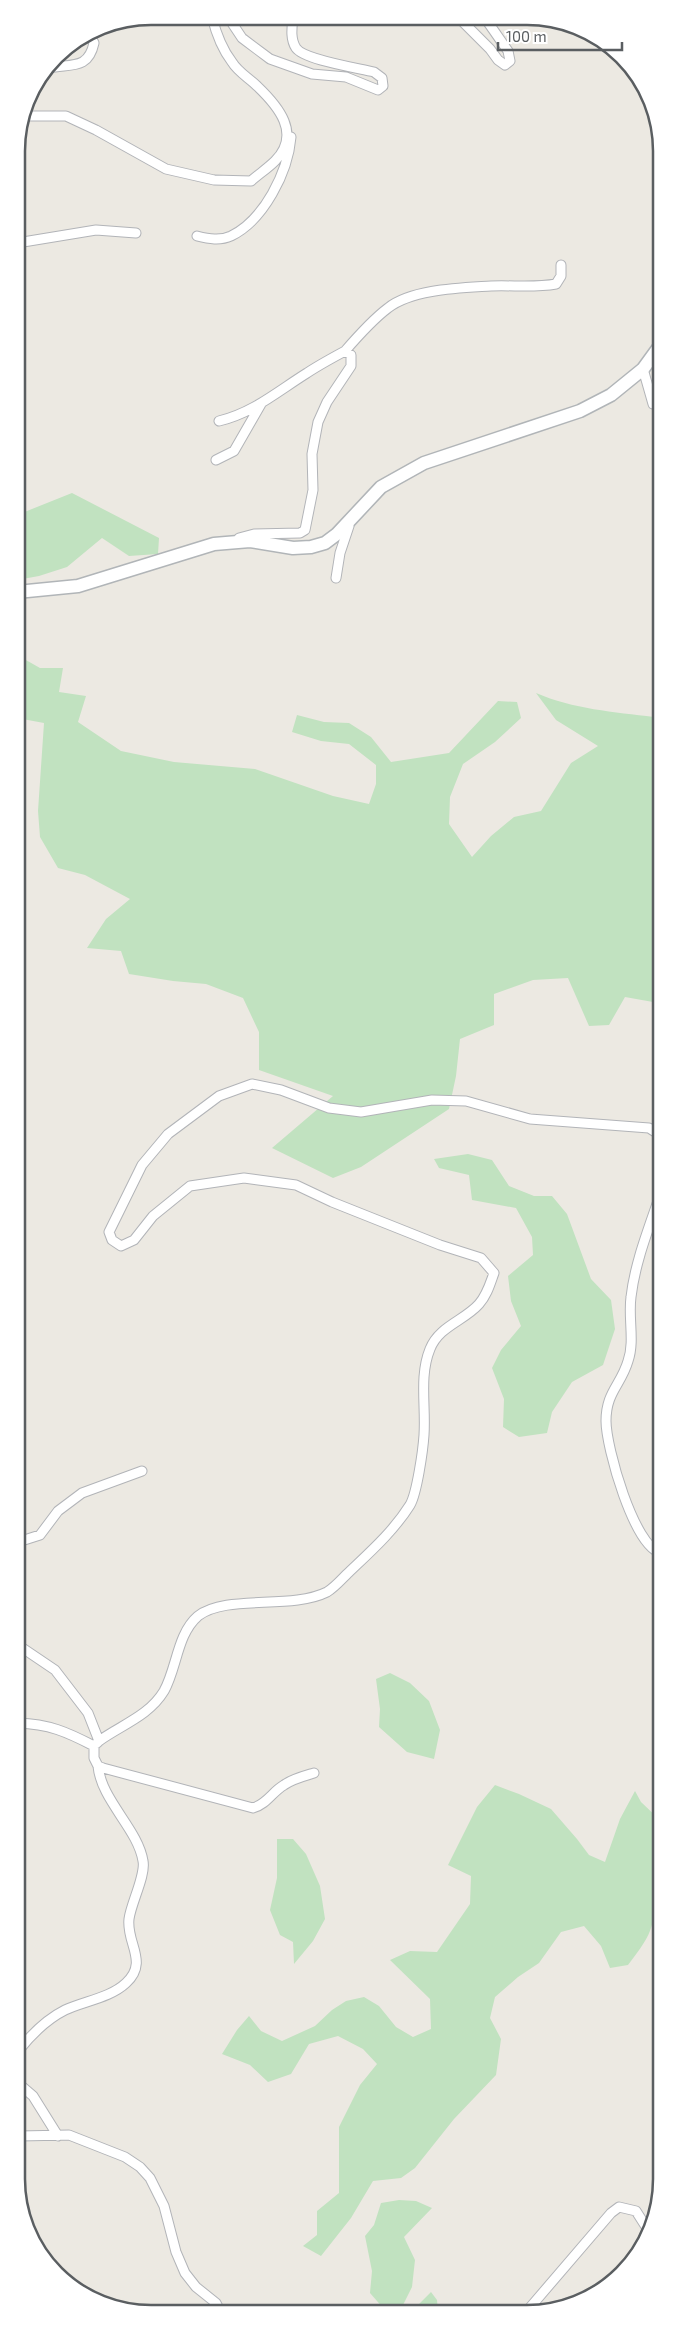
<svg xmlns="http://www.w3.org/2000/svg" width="678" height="2330" font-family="'Exo 2',sans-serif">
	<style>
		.green { fill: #c1e2c0 }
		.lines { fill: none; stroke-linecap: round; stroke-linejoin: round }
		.minor-casing { stroke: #b2b4b8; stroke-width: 11 }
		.secondary-casing { stroke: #b1b5b8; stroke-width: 15 }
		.minor { stroke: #fff; stroke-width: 9 }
		.secondary { stroke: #fff; stroke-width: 12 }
		.rim { fill: none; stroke: #5a5e61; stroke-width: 2.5 }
	</style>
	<rect width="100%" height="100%" fill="#ece9e2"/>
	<path class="green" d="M72,493L159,538L158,554L129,556L102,538L67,567L39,576L17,580V515Z
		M17,655L40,668H63L59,692L86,696L78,722L121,751L174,762L255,769L333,796L369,804L376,784V765L349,744L321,741L292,732L297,715L324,722L349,723L371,737L391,762L449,753L498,701L517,702L521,718L495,742L463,764L450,797L449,824L472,857L491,836L514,817L541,811L571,763L598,746L556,720L536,693C573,709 614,712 654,717L660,726V1006L653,1002L625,997L609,1025L589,1026L568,978L533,980L494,994V1025L460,1039L456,1076L449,1109L361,1167L333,1178L272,1148L333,1096L259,1070V1032L243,998L206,984L173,981L129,974L121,951L87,948L106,919L130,899L85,875L58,868L40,837L38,811L44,723L17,718Z
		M468,1154L492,1160L509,1186L534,1196H552L567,1214L591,1279L611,1300L615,1329L603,1365L572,1382L552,1412L547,1433L519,1437L503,1427L504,1399L492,1368L501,1350L521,1326L511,1301L508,1276L533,1255L532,1237L516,1208L472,1200L469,1175L439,1168L434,1159Z
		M390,1673L410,1683L429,1701L440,1730L434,1759L407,1752L379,1727L380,1709L376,1679Z
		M495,1785L519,1794L551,1809L577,1839L589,1855L605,1862L620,1819L635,1791L641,1802L661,1821V1891L655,1898C655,1930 647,1940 628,1965L610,1968L601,1946L584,1926L561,1932L539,1963L518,1977L495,1997L490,2018L501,2039L496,2075L454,2119L415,2168L401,2178L373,2181L351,2218L321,2256L303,2246L317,2235V2211L339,2193V2127L360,2085L377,2064L363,2049L338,2036L309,2044L291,2074L268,2082L250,2065L222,2054L237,2030L249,2016L261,2031L282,2041L315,2026L332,2010L346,2001L364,1997L379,2006L396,2027L413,2037L431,2029L430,1999L390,1960L410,1951L437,1952L470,1904L471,1876L448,1865L477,1807Z
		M277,1839H293L306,1854L320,1886L325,1919L313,1941L294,1964L293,1942L280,1935L270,1910L277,1878Z
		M399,2200L416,2201L432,2208L404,2237L415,2260L412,2287L403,2305L417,2306L431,2292L437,2300L438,2311H389L384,2309L370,2293L372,2271L365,2236L374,2225L381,2203Z"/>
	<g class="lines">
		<g class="minor-casing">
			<path id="minor" d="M228,17L242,38L270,59L312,74L346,77L378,90L383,86L382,78L374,72C358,68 304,60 296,48C290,39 292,27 293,17
				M459,18L490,49L498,60L505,65L510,61L508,51L485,18
				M48,68C70,63 88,71 94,43L89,34
				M23,116H66L96,130L166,169L214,180L251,181C259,174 268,168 275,161C302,134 278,106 257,86C249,78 238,72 232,62C222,49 216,33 212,17
				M197,236C209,239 220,241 231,236C264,220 288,172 291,137
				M17,243L96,230L136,233
				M345,351C358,336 372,320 388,308C412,289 461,288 491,286C513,285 534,288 556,284L561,276V265
				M643,369L653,404H660
				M219,421C253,413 278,391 307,373C319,365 332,358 345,351L351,355V366L327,402L318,422L312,454L313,490L305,530L300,533L254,534L239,538
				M216,460L234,451L261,404
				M336,578L340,553L349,526
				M660,1195C649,1228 635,1262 631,1297C628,1318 635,1341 628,1361C621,1385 606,1392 606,1421C606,1447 634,1547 661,1553
				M661,1449L659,1461L661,1474
				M18,1542L40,1535L58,1511L82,1493L142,1471
				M18,1645L55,1670L88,1713L99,1741L97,1743
				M18,1723C49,1724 67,1732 94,1746V1758L98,1766L103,1768L253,1808C267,1804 272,1792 284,1785C292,1779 304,1776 314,1773
				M99,1741C121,1725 149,1716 164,1691C177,1668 177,1634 198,1616C226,1594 291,1610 327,1592C334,1588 341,1580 347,1574C369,1553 393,1532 410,1505C417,1493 423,1450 424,1435C426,1406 419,1376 430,1349C439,1326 464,1321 479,1304C487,1295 490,1284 494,1273L481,1258L440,1245L332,1202L296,1185L244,1178L190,1186L153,1216L134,1240L121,1246L112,1240L109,1232L142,1165L168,1134L219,1096L252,1084L281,1090L329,1108L361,1112L432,1100L466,1101L530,1119L649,1128L660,1135
				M19,2050C31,2035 47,2019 65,2010C84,2001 110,1998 126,1983C149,1962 126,1943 129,1919C131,1903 146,1875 143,1861C138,1829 101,1800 98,1766
				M19,2084L33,2096L58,2136
				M19,2136L69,2135L125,2157L140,2167L150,2178L164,2206L176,2252L185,2273L196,2287L216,2303L220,2311
				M527,2311L611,2213L619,2207L636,2211L650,2233"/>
		</g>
		<g class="secondary-casing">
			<path id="secondary" d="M17,592L78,586L214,544L250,541L293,548L311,547L325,543L337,534L381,487L424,463L580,411L611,395L643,369L659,347"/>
		</g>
		<use href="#minor" class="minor"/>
		<use href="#secondary" class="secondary"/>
	</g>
	<path d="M0 0H678V2330H0ZM151 25H527A126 126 0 0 1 653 151V2179A126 126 0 0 1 527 2305H151A126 126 0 0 1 25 2179V151A126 126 0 0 1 151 25Z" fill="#fff" fill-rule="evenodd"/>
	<path class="rim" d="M151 25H527A126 126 0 0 1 653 151V2179A126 126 0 0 1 527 2305H151A126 126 0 0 1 25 2179V151A126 126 0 0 1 151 25Z"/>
	<path d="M498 42v8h124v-8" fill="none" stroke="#5a5e61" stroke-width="2.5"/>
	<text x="506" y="42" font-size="15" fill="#5a5e61" stroke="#ffffff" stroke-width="4" paint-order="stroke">100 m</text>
</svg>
